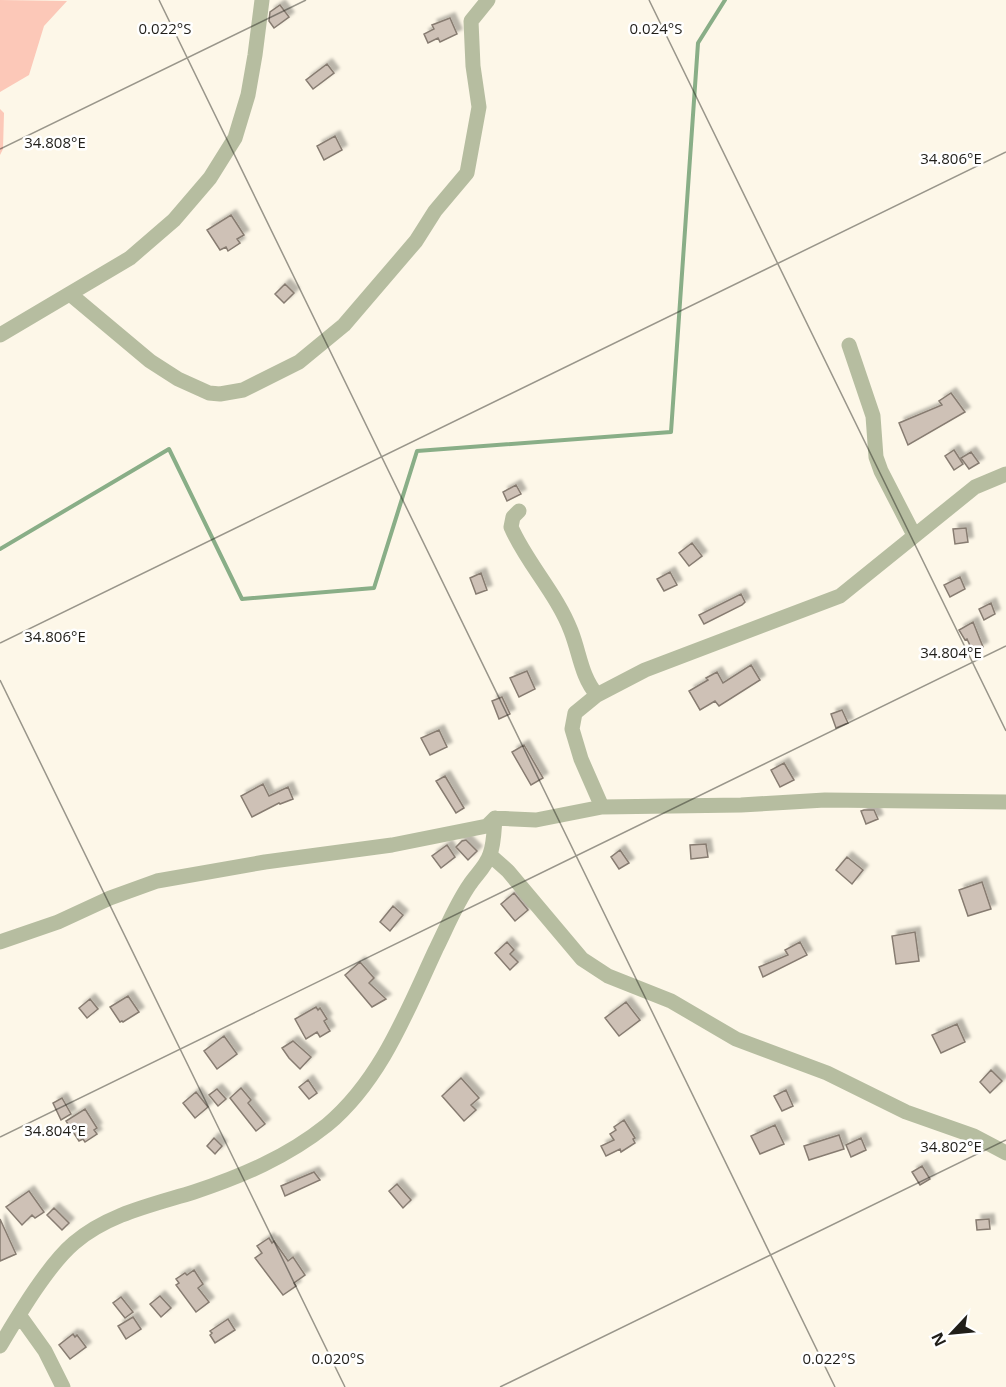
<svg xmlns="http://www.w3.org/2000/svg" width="1006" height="1387" font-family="'Open Sans',sans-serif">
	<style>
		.green { fill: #fcc8b8 }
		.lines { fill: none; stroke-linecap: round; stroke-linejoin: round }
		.stream { stroke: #89ae87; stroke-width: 4 }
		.building { fill: #cec1b6; stroke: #877c71; stroke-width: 1.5; filter: url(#shadow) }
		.minor { stroke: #b6bda0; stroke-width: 15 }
		.ticks { fill: none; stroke: #201e19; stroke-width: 1.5; stroke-opacity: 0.45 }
		.ticks-label { font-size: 15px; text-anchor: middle; fill: #201e19; stroke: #fff; stroke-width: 5; stroke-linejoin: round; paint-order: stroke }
	</style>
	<defs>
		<filter id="shadow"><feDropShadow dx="5" dy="-5" stdDeviation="1.5" flood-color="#0004"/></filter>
	</defs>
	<rect width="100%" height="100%" fill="#fdf7e8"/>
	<path class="green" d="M0,0L67,1L44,26L29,75L0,92Z
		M0,109L4,113L3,149L0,155Z"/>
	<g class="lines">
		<path class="stream" d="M0,549L169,449L242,599L374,588L417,451L671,432L698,43L725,0"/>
	</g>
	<path class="building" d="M280,5L289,17L274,28L269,21L270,12Z
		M450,18L457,34L440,42L438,38L428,43L424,34L434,29L432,25Z
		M327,64L334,73L313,89L306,80Z
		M335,136L342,150L324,160L317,146Z
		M231,215L244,235L237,239L240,243L228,251L226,247L220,250L207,230Z
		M285,284L294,293L284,303L275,294Z
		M951,393L965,412L908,445L899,423L942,405L939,401Z
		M954,450L963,464L954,470L945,456Z
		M971,452L979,463L969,469L961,458Z
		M516,485L521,494L507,501L503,492Z
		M966,528L968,542L955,544L953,529Z
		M692,543L702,556L689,566L679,553Z
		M670,572L677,585L664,591L657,579Z
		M481,573L487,590L476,594L470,578Z
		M960,577L965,589L950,597L944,585Z
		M741,594L745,602L742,605L704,624L699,615Z
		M991,603L995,614L984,620L979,609Z
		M973,622L983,647L973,652L967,639L965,640L959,630Z
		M751,665L760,680L719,706L715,701L700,710L689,691L708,680L706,678L717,672L723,683Z
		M527,671L535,689L519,697L510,678Z
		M502,697L510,714L499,719L492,701Z
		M842,710L848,723L836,728L831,714Z
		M439,730L447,747L430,755L421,738Z
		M524,745L543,778L531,785L512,752Z
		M784,763L794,780L780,787L771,770Z
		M445,776L464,808L456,813L436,781Z
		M263,784L269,796L288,787L293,799L280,804L279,803L252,817L241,796Z
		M864,810H874L878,819L866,824L861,811Z
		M466,840L477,851L468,860L456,847L462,841Z
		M706,844L708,857L691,859L690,845Z
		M447,845L455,857L441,868L432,856Z
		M620,850L629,863L619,869L611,857Z
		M847,857L863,870L852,884L836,870Z
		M982,882L991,909L968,916L959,890Z
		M514,893L528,910L515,921L501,904Z
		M393,906L403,915L390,931L380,922Z
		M915,932L919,961L896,964L892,936Z
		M507,942L514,950L510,954L518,962L510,970L495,953Z
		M800,942L807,955L763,977L759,967L788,955L785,950Z
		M360,962L374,978L369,983L386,999L372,1007L345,975Z
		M128,996L139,1012L123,1022L122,1021L120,1022L110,1007Z
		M90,999L98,1009L87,1018L79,1008Z
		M626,1002L640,1020L619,1036L605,1018Z
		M316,1007L318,1010L320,1008L327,1019L324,1021L330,1031L320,1037L317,1032L306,1039L295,1019Z
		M957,1024L965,1042L941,1053L932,1035Z
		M224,1036L237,1054L217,1069L204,1051Z
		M293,1041L311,1057L300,1069L289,1058L282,1048Z
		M991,1070L1002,1081L990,1093L980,1082Z
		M461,1078L479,1098L471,1105L476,1110L464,1121L442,1096Z
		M308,1080L317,1093L309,1099L299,1087Z
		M241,1088L251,1100L248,1103L265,1124L256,1131L230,1098Z
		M217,1089L226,1099L218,1106L209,1095Z
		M786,1090L793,1106L782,1111L774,1096Z
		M196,1092L208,1107L195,1118L183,1103Z
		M62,1098L71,1114L61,1120L53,1103Z
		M85,1109L97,1128L94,1130L97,1134L85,1142L83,1139L79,1141L66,1121Z
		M624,1120L635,1138L633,1139L635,1143L621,1152L620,1149L606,1156L601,1146L614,1140L610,1134L616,1130L614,1127Z
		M775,1125L784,1144L760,1154L751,1136Z
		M839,1135L844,1149L809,1160L804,1146Z
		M214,1138L222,1146L215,1154L207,1146Z
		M861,1138L866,1150L851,1157L846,1145Z
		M922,1166L930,1179L920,1185L912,1172Z
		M314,1172L320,1180L285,1196L281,1186Z
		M397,1184L411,1200L403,1208L389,1191Z
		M29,1191L44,1212L35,1218L32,1215L22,1225L6,1207Z
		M54,1208L69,1223L62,1230L47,1215Z
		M0,1219L16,1254L0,1261Z
		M989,1219L990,1229L977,1230L976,1220Z
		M269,1238L272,1243L274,1241L288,1261L293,1257L305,1275L294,1283L296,1286L283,1295L255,1258L262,1253L257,1246Z
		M194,1270L203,1284L198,1288L209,1302L196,1312L176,1285L179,1283L176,1279L185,1273L187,1275Z
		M160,1296L171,1308L161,1317L150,1304Z
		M121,1297L133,1312L125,1318L113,1303Z
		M133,1317L141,1329L126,1339L118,1326Z
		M228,1319L235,1330L215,1343L210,1335L212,1333L210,1331Z
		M73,1334L75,1337L77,1335L86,1347L70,1359L59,1345Z"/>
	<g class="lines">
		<path class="minor" d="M70,294L150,361L178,379L209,393L220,394L243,390L299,362L344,325L416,241L435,211L467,173L479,107L473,66L471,21L488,0
			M0,335L130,258L174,220L210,178L235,138L248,95L255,55L262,0
			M849,345L873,416L876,457L881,471L914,535
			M519,511L513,517L511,527C526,562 557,594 571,631C580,654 581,676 597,695
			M602,807L581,759L572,729L575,713L597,695L645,670L840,596L975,487L1006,474
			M490,855L508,871L582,959L608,976L671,1001L736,1039L827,1073L906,1112L974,1136L1006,1153
			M0,942L58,922L110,898L157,881L265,862L392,845L487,826L495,818L536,820L602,807L741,805L825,800L1006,802
			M20,1316L45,1351L63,1387
			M0,1346C18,1316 48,1265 74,1243C108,1214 152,1205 194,1192C242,1176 287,1157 327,1125C381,1080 407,1011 436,949C447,927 456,904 470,884C476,875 487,865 490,854C494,844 494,830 495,818"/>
	</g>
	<path class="ticks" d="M159,0L835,1387M649,0L1006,731M0,149L306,0M0,643L1006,152M0,680L345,1387M0,1137L1006,646M500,1387L1006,1140"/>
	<g class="ticks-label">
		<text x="656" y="34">0.024°S</text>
		<text x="165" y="34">0.022°S</text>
		<text x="55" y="148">34.808°E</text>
		<text x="951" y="164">34.806°E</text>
		<text x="55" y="642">34.806°E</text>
		<text x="951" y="658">34.804°E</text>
		<text x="55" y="1136">34.804°E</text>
		<text x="951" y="1152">34.802°E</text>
		<text x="338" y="1364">0.020°S</text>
		<text x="829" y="1364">0.022°S</text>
	</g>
	<g transform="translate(952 1333) rotate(244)" stroke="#ffffff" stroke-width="4.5" paint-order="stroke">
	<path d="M0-4.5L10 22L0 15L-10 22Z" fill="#201e19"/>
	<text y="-9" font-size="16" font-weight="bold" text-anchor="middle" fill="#201e19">N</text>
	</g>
</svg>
